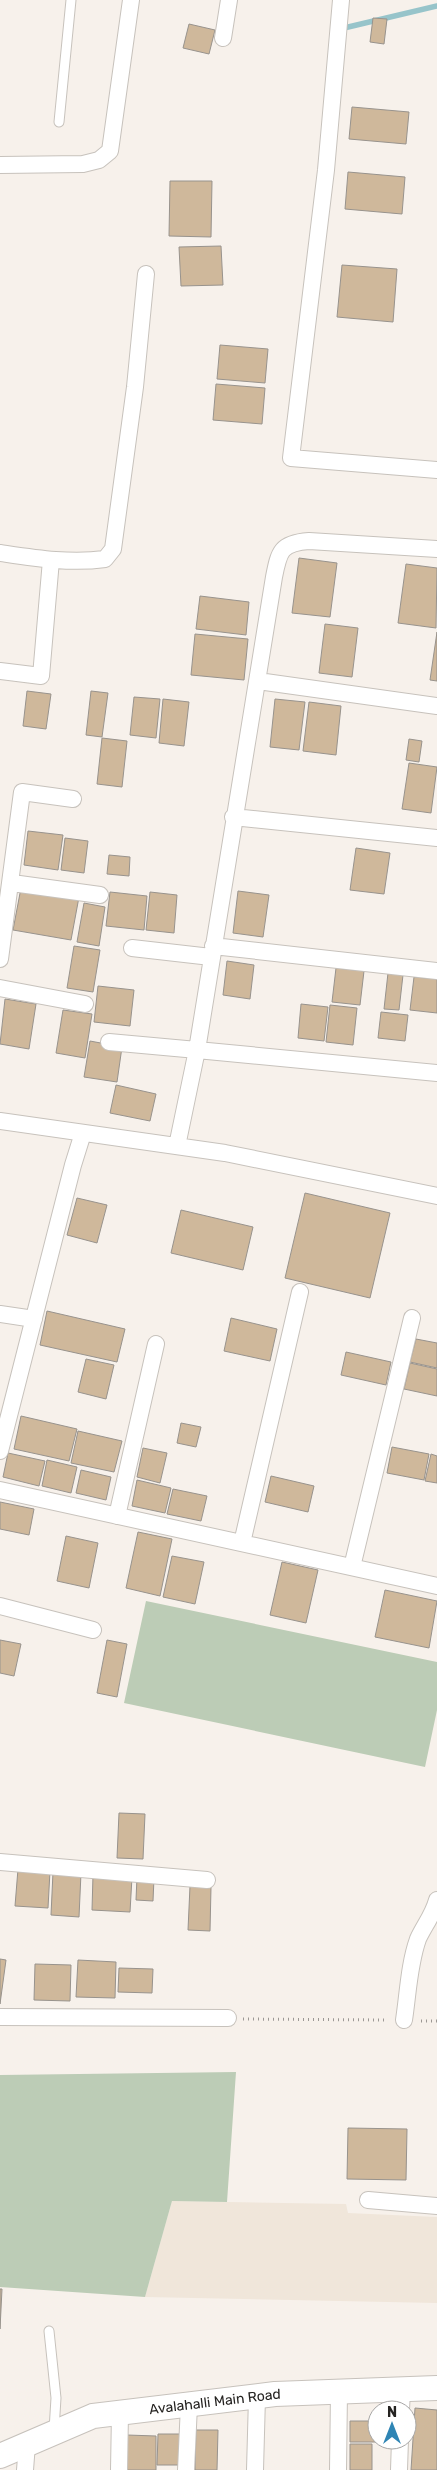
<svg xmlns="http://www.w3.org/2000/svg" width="437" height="2470" font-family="Rubik,sans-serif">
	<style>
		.built { fill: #f0e6da }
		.green { fill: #bcccb6 }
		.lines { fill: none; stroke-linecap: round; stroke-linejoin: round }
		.stream { stroke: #97c4ca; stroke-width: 5.5 }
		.building { fill: #cfb89b; stroke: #98938d }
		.lane-casing { stroke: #c7c2bc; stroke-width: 11 }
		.street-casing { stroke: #c7c2bc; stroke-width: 18 }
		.secondary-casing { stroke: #c7c2bc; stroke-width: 26 }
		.path { stroke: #9c9894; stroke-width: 3; stroke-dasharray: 1 4; stroke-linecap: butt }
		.lane { stroke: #fff; stroke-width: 9 }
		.street { stroke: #fff; stroke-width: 16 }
		.secondary { stroke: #fff; stroke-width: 24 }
		.labels { text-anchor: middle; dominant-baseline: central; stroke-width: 4; stroke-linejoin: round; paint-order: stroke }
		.street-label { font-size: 14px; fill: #252321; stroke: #fff }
	</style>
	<rect width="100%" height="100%" fill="#f7f1eb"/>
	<path class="built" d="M172,2201L346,2204L348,2213L437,2217V2303L145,2297Z"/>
	<path class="green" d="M146,1601L437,1662V1710L425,1767L124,1703Z
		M236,2072L227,2202L172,2201L145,2297L0,2287V2075Z"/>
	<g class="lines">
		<path class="stream" d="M344,28L437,6"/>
	</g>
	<path class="building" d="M373,18L387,19L384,44L370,42Z
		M189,24L215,30L209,54L183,48Z
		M352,107L409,112L406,144L349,139Z
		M348,172L405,177L402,214L345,209Z
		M170,181H212L211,237L169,236Z
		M221,246L223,285L181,286L179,247Z
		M342,265L397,269L393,322L337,317Z
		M220,345L268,349L265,383L217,379Z
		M216,384L265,388L262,424L213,420Z
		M299,558L337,563L330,617L292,613Z
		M406,564L437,568L436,628L398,623Z
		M200,596L249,602L246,635L196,629Z
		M325,624L358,628L352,677L319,673Z
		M437,632V681L430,680Z
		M195,634L248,639L244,680L191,675Z
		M27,691L51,694L46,729L23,726Z
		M91,691L108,693L102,737L86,735Z
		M134,697L160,699L156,738L130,735Z
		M163,699L189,702L184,746L159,743Z
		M275,699L305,702L299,750L270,747Z
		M309,702L341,706L336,755L303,751Z
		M102,738L127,741L122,787L97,784Z
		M409,739L422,741L419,762L406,760Z
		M409,763L437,767L431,813L402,809Z
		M28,831L63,835L58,870L24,865Z
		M65,838L88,841L84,873L61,870Z
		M356,848L390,853L384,894L350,890Z
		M109,855L130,857L129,876L107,874Z
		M21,888L79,897L71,940L13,930Z
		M238,891L269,895L263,937L233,933Z
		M110,892L147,896L144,930L106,926Z
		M150,892L177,895L174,933L146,930Z
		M84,903L105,907L99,946L77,942Z
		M74,946L100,950L93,992L67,988Z
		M227,961L254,965L250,999L223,995Z
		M336,968L364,971L360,1005L332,1002Z
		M388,973L403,975L399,1010L384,1009Z
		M414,977L437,979V1013L410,1010Z
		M98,986L134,990L130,1026L94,1022Z
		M5,999L36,1004L29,1049L0,1044Z
		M301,1004L328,1007L324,1041L298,1038Z
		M330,1005L357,1008L353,1045L326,1042Z
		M63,1010L92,1014L85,1058L56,1053Z
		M381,1012L408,1015L405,1041L378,1038Z
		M90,1041L122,1047L117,1082L84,1077Z
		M116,1085L156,1094L150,1121L110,1113Z
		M305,1193L390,1213L370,1298L285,1278Z
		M77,1198L107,1205L97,1243L67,1235Z
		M181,1210L253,1227L243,1270L171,1253Z
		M47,1311L125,1329L117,1362L40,1345Z
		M231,1318L277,1329L270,1361L224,1351Z
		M416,1339L437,1343V1368L410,1362Z
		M346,1352L391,1362L386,1385L341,1375Z
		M86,1359L114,1365L106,1399L78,1392Z
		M410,1363L437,1369V1396L404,1389Z
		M21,1416L77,1429L69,1461L14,1449Z
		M181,1423L201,1427L196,1447L177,1443Z
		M78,1431L122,1441L114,1472L71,1463Z
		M392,1447L429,1454L424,1480L387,1473Z
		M143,1448L167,1453L160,1483L137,1477Z
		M8,1453L45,1461L39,1486L3,1477Z
		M431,1454L437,1456V1483L425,1481Z
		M47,1460L77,1467L71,1493L42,1486Z
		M81,1470L111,1477L106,1500L76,1493Z
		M271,1476L314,1486L308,1512L265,1502Z
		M137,1480L171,1488L165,1513L132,1506Z
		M173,1489L207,1496L201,1521L167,1514Z
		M0,1502L34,1509L29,1535L0,1529Z
		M138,1532L172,1539L160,1596L126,1588Z
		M66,1536L98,1543L89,1588L57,1581Z
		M172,1556L204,1562L195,1604L163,1597Z
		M282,1562L318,1570L306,1623L270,1615Z
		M385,1590L437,1601L429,1648L375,1637Z
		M0,1640L21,1644L14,1676L0,1673Z
		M107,1640L127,1644L117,1697L97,1693Z
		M119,1813L145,1814L143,1859L117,1858Z
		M18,1869L50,1871L48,1908L15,1906Z
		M53,1872L81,1873L79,1917L51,1915Z
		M93,1875L132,1877L130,1912L92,1910Z
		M137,1877L154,1878L153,1901L136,1900Z
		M190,1886L211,1887L210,1931L188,1930Z
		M0,1959L6,1960L0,2004Z
		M78,1960L116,1962L115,1998L76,1997Z
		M35,1964L71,1965L70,2001L34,2000Z
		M119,1968L153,1969L152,1993L118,1992Z
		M348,2128L407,2129L406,2180L347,2179Z
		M0,2289H2L0,2329Z
		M415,2408L437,2410V2470H411Z
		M350,2421H377V2440H388V2442H350Z
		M196,2430H218L217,2470H195Z
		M158,2434H184L183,2465H157Z
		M127,2435L156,2436V2470H126Z
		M350,2444H372V2470H350Z"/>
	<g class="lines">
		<g class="lane-casing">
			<path id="lane" d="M59,122L71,0
				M49,2331L56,2398L54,2430"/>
		</g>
		<g class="street-casing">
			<path id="street" d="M341,0L326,170L291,458L437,470
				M223,38L229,0
				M0,165L83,164L99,160L110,151L131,0
				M0,553C34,558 70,564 105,559L113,549L135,387L146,274
				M0,671L41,676L51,560
				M258,681L437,706
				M233,817L437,838
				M12,883L100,895
				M213,946L437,971
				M132,948L211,957
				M0,959L22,792L73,799
				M0,988L85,1004
				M109,1042L197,1050L274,577C279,551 281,543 309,541L437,549
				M0,1121L225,1153L437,1196
				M177,1146L197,1050L437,1073
				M0,1314L34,1319
				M0,1451L73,1165L83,1133
				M0,1490L437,1586
				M117,1516L156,1344
				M242,1543L300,1292
				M352,1567L412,1318
				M0,1606L93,1630
				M0,1862L207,1880
				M0,2017L228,2018
				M404,2020C408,1994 409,1964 418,1939C424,1926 433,1915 437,1900
				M368,2200L437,2206
				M401,2410L402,2389
				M25,2470L27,2444
				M119,2470L120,2413
				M186,2470L189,2405
				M255,2470L257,2397
				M338,2470L339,2392
				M399,2470L400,2440"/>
		</g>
		<g class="secondary-casing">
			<g id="secondary">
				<path id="s1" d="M0,2456L93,2416L275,2394L437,2388"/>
			</g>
		</g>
		<path class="path" d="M243,2019L387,2020
			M421,2021H437"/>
		<use href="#lane" class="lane"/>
		<use href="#street" class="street"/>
		<use href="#secondary" class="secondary"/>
	</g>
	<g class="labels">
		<g class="street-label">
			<text stroke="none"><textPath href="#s1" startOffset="224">Avalahalli Main Road</textPath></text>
		</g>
	</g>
	<g transform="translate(392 2425)"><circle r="24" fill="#ffffff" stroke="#a8a7a6"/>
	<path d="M0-4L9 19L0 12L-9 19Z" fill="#2f85b4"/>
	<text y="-8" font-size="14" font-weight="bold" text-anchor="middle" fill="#252321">N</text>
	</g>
</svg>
